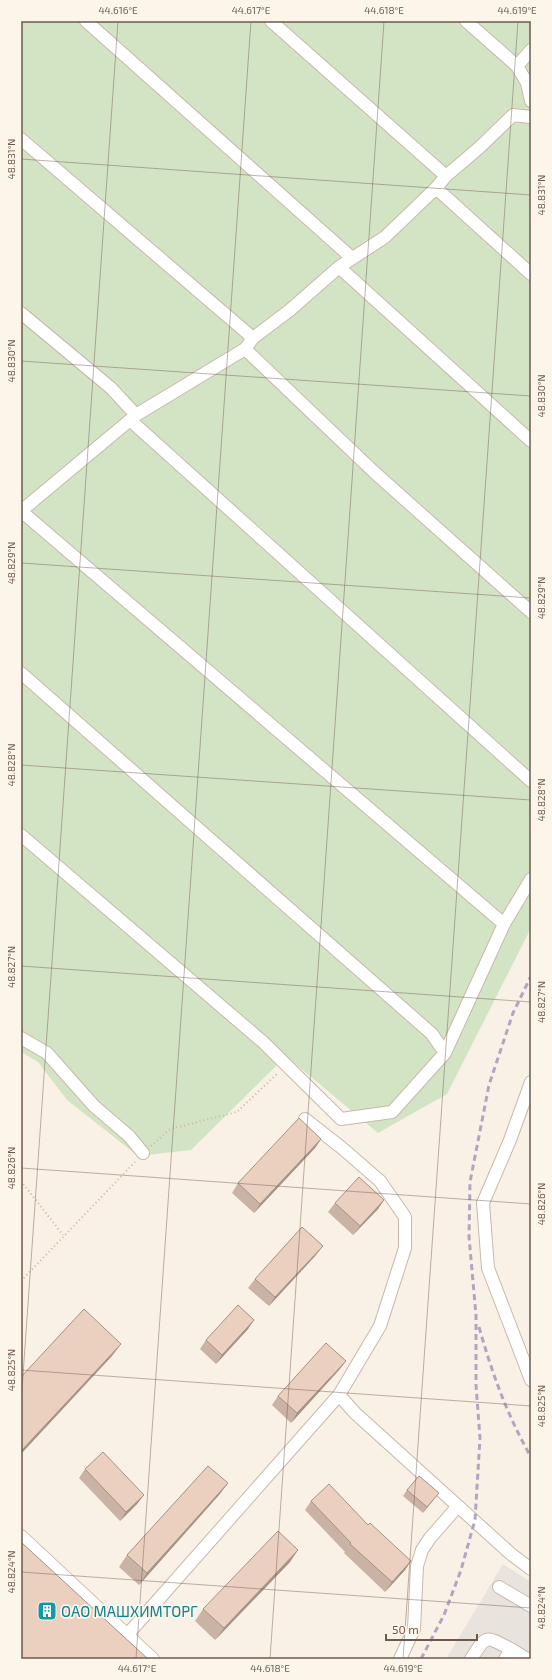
<svg xmlns="http://www.w3.org/2000/svg" width="552" height="1680" font-family="'Exo 2',sans-serif">
	<style>
		.industrial { fill: #e9e3de }
		.green { fill: #d3e4c5 }
		.lines { fill: none; stroke-linecap: round; stroke-linejoin: round }
		.minor-casing { stroke: #c8b8ac; stroke-width: 14 }
		.path { stroke: #cfb3a3; stroke-width: 2; stroke-dasharray: 1 3; stroke-linecap: butt }
		.minor { stroke: #fff; stroke-width: 12 }
		.rail { stroke: #b3a5c1; stroke-width: 3; stroke-dasharray: 6 4; stroke-linecap: butt }
		.wall { fill: #cab3a5 }
		.shaded-wall { fill: #a49286 }
		.building { fill: #ebd0c0; stroke: #a49286 }
		.ticks { fill: none; stroke: #6e584d; stroke-width: 1; stroke-opacity: 0.45 }
		.labels { text-anchor: middle; dominant-baseline: central; stroke-width: 3.5; stroke-linejoin: round; paint-order: stroke }
		.culture-label { font-size: 15px; fill: #0d838f; stroke: #fcf5ea; text-anchor: start }
		.neatline { fill: none; stroke: #6e584d; stroke-width: 1.5 }
		.ticks-label { font-size: 10px; text-anchor: middle; fill: #6e584d }
	</style>
	<rect width="100%" height="100%" fill="#f9f1e5"/>
	<path class="industrial" d="M503,1564L531,1582V1659H446Z"/>
	<path class="green" d="M21,21H531V928L447,1094L378,1133L286,1056L191,1150L138,1156L67,1100L38,1062L21,1052Z"/>
	<g class="lines">
		<g class="minor-casing">
			<path id="minor" d="M86,21L352,258
				M271,21L446,176
				M466,21L517,66
				M531,50L517,66L527,83L531,101
				M21,139L253,338
				M436,188L531,274
				M339,267L531,441
				M21,313L111,388L136,415
				M245,349L374,472L531,612
				M130,420L531,781
				M21,511L136,415L245,349L253,338L290,310L339,267L385,237L436,188L446,176L480,147L513,115L531,117
				M21,511L504,924
				M21,673L432,1034L445,1053
				M21,835L263,1042L341,1119L392,1112L445,1053L504,924L531,879
				M21,1038L47,1053L94,1106L129,1136L143,1153
				M531,1082L510,1140L483,1203L488,1268L531,1380
				M339,1395L355,1413L511,1554L531,1569
				M21,1536L153,1659
				M499,1587L531,1606
				M128,1634L339,1395L380,1326L405,1248V1217L380,1181L342,1148L305,1119
				M400,1659L414,1629L417,1566L422,1550L430,1538L458,1506
				M471,1659C487,1634 485,1636 511,1649
				M505,1659L511,1649L527,1659"/>
		</g>
		<path class="path" d="M151,1146L170,1129L237,1112L278,1073
			M21,1181L63,1235
			M21,1281L135,1162"/>
		<use href="#minor" class="minor"/>
		<path class="rail" d="M479,1327C492,1373 507,1415 531,1457
			M421,1659L444,1615L461,1570L475,1520L480,1438L476,1385V1315L469,1237L470,1182L489,1085L513,1013L531,976"/>
	</g>
	<path class="wall" d="M321,1139L315,1148L254,1213L232,1193L238,1183Z
		M384,1200L378,1209L353,1235L328,1212L335,1203Z
		M316,1255L269,1306L248,1288L255,1279Z
		M254,1320L248,1329L216,1364L200,1349L206,1340Z
		M346,1361L339,1370L291,1423L272,1405L278,1396Z
		M85,1469L144,1495L137,1504L120,1521L79,1478Z
		M228,1483L219,1495L139,1585L119,1567L127,1555Z
		M407,1490L439,1493L423,1513L403,1496Z
		M311,1501L368,1525L411,1561L405,1570L385,1592L344,1553L345,1552L305,1510Z
		M290,1562L215,1640L195,1621L203,1609Z"/>
	<path class="shaded-wall" d="M321,1139L315,1148L254,1213L260,1204Z
		M384,1200L378,1209L353,1235L360,1226Z
		M323,1246L316,1255L269,1306L275,1297Z
		M254,1320L248,1329L216,1364L222,1355Z
		M121,1344L112,1356L21,1454V1451Z
		M346,1361L339,1370L291,1423L297,1413Z
		M228,1483L219,1495L139,1585L147,1573Z
		M439,1493L434,1499L423,1513L427,1507Z
		M144,1495L137,1504L120,1521L126,1512Z
		M298,1550L290,1562L215,1640L224,1628Z
		M411,1561L405,1570L385,1592L392,1582Z"/>
	<path class="building" d="M299,1118L321,1139L260,1204L238,1183Z
		M359,1177L384,1200L360,1226L335,1203Z
		M302,1227L323,1246L275,1297L255,1279Z
		M238,1305L254,1320L222,1355L206,1340Z
		M84,1309L121,1344L21,1451V1377Z
		M326,1343L346,1361L297,1413L278,1396Z
		M103,1452L144,1495L126,1512L85,1469Z
		M208,1466L228,1483L147,1573L127,1555Z
		M419,1476L439,1493L427,1507L407,1490Z
		M329,1484L368,1525L370,1523L411,1561L392,1582L350,1544L351,1543L311,1501Z
		M278,1531L298,1550L224,1628L203,1609Z
		M21,1542L148,1659H21Z"/>
	<path class="ticks" d="M21,159L531,195M21,361L531,396M21,563L531,598M21,765L531,800M21,966L531,1002M21,1168L531,1204M21,1370L531,1406M21,1404L118,21M21,1572L531,1608M136,1659L251,21M270,1659L384,21M403,1659L518,21"/>
	<defs>
		<g id="building-square" transform="scale(1)"><rect x="-9" y="-9" width="18" height="18" rx="4" fill="#0f9aa8" stroke="#fcf5ea"/><path d="M-4-6H4V6H1V3H-1V6H-4ZM-2.5-4.3h1.7v1.8h-1.7ZM.8-4.3h1.7v1.8H.8ZM-2.5-1h1.7V.8h-1.7ZM.8-1h1.7V.8H.8Z" fill="#fff"/></g>
	</defs>
	<g fill-rule="evenodd">
		<use href="#building-square" x="47" y="1611"/>
	</g>
	<g class="labels">
		<g class="culture-label">
			<text x="61" y="1611">ОАО МАШХИМТОРГ</text>
		</g>
	</g>
	<rect width="552" height="1680" fill="none" stroke="#fcf5ea" stroke-width="44"/>
	<path d="M386 1634v6h91v-6" fill="none" stroke="#6e584d" stroke-width="2"/>
	<text x="392" y="1634" font-size="12" fill="#6e584d" stroke="#fcf5ea" stroke-width="3" paint-order="stroke">50 m</text>
	<rect x="22" y="22" width="508" height="1636" class="neatline"/>
	<g class="ticks-label">
		<text x="118" y="14">44.616°E</text>
		<text x="251" y="14">44.617°E</text>
		<text x="384" y="14">44.618°E</text>
		<text x="517" y="14">44.619°E</text>
		<text transform="translate(11 159) rotate(-90)" y="4">48.831°N</text>
		<text transform="translate(541 195) rotate(-90)" y="4">48.831°N</text>
		<text transform="translate(11 361) rotate(-90)" y="4">48.830°N</text>
		<text transform="translate(541 396) rotate(-90)" y="4">48.830°N</text>
		<text transform="translate(11 563) rotate(-90)" y="4">48.829°N</text>
		<text transform="translate(541 598) rotate(-90)" y="4">48.829°N</text>
		<text transform="translate(11 765) rotate(-90)" y="4">48.828°N</text>
		<text transform="translate(541 800) rotate(-90)" y="4">48.828°N</text>
		<text transform="translate(11 967) rotate(-90)" y="4">48.827°N</text>
		<text transform="translate(541 1002) rotate(-90)" y="4">48.827°N</text>
		<text transform="translate(11 1168) rotate(-90)" y="4">48.826°N</text>
		<text transform="translate(541 1204) rotate(-90)" y="4">48.826°N</text>
		<text transform="translate(11 1370) rotate(-90)" y="4">48.825°N</text>
		<text transform="translate(541 1406) rotate(-90)" y="4">48.825°N</text>
		<text transform="translate(11 1572) rotate(-90)" y="4">48.824°N</text>
		<text transform="translate(541 1608) rotate(-90)" y="4">48.824°N</text>
		<text x="137" y="1672">44.617°E</text>
		<text x="270" y="1672">44.618°E</text>
		<text x="403" y="1672">44.619°E</text>
	</g>
</svg>
